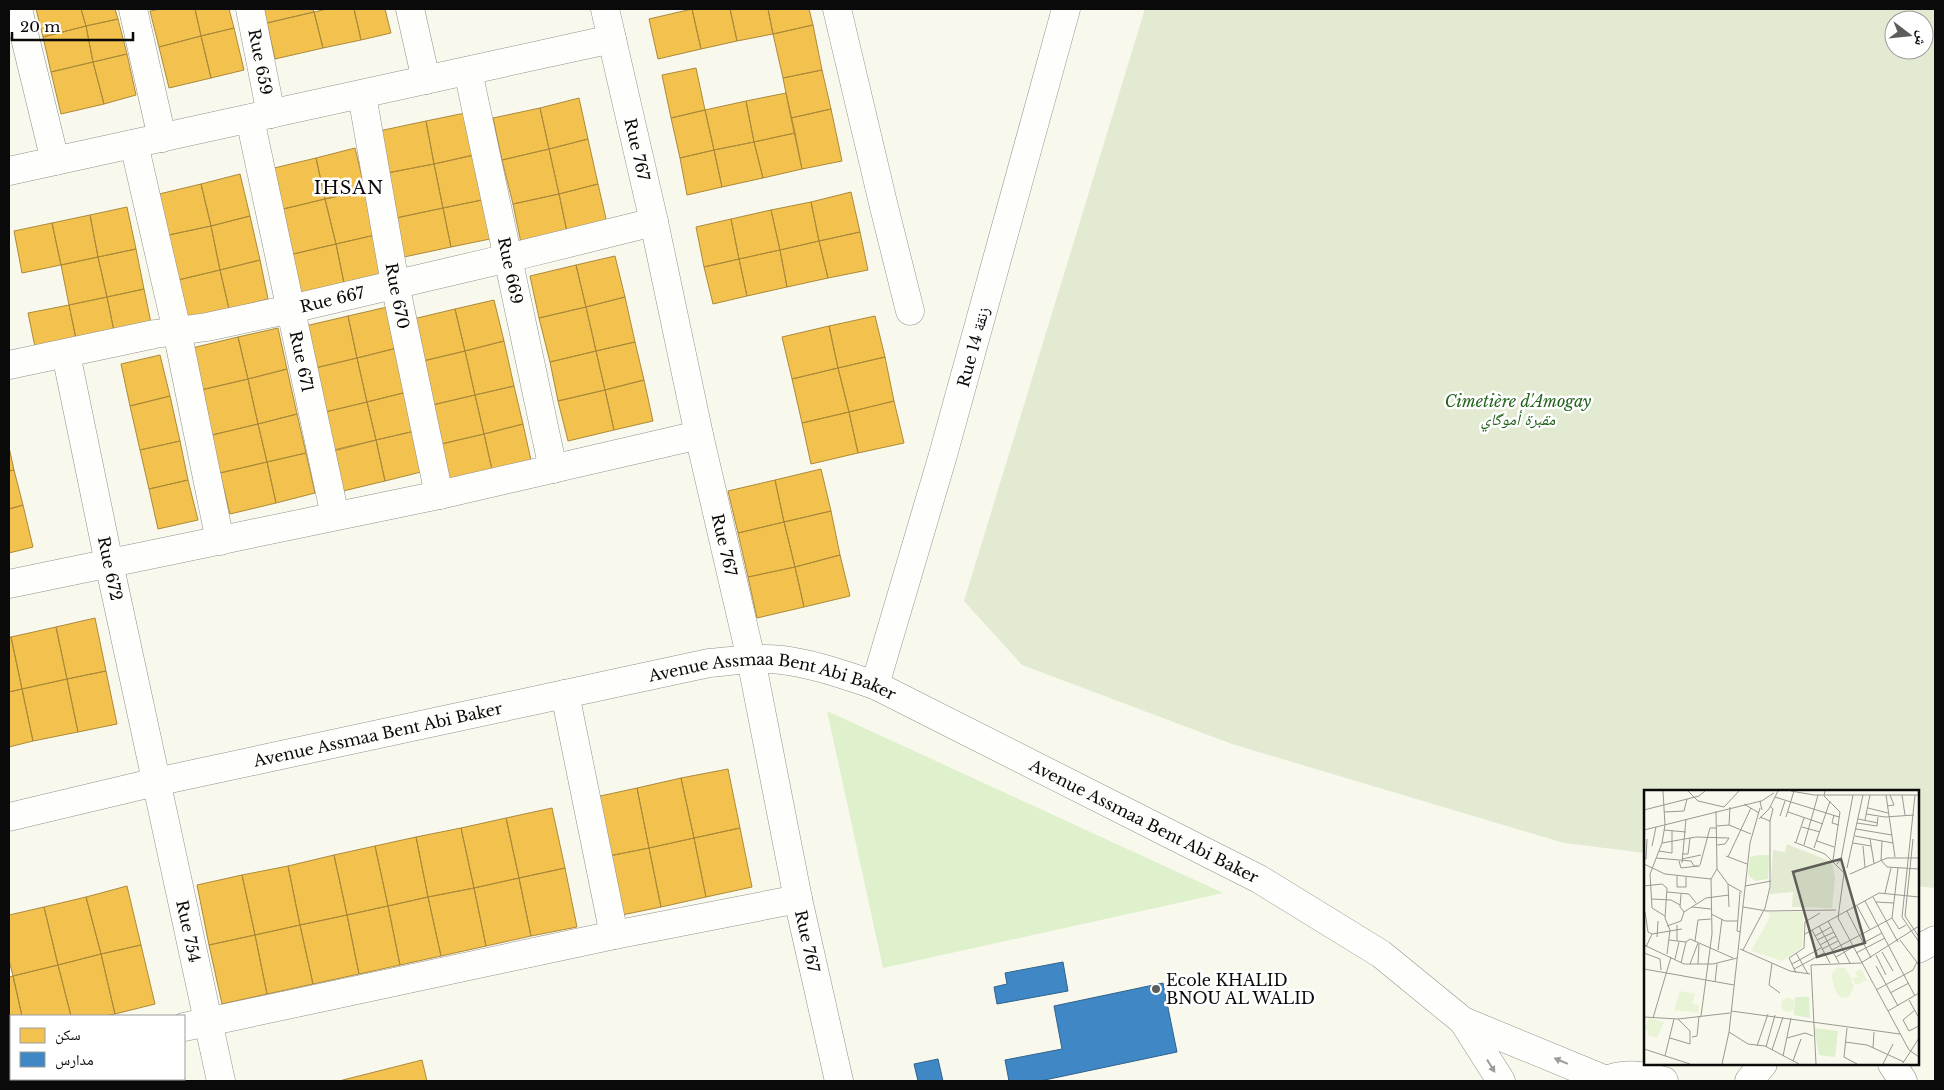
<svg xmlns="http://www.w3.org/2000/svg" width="1944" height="1090" font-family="'Libre Baskerville','Noto Naskh Arabic',serif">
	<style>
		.green { fill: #def0cc }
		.cemetery { fill: #e2ead1; fill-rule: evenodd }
		.homes { fill: #f2c14e; stroke: #ac8a3a }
		.schools { fill: #3f88c5; stroke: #2f628d }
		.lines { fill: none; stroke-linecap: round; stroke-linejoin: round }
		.minor-casing { stroke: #92918c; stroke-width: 29 }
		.minor { stroke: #fefefc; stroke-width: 28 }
		.oneway { fill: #9c9c9b }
		.poi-dot { fill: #5e5d59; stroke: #fff; stroke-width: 2 }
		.labels { text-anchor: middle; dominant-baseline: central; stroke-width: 5; stroke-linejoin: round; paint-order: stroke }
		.street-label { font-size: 16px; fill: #0a0a0a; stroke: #fff }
		.park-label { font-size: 16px; font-style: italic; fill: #22621b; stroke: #fff }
		.poi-label { font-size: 16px; fill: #0a0a0a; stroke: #fff; text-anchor: start }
		.neighbourhood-label { font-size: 18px; letter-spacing: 1px; fill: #0a0a0a; stroke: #fff }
		.inset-road { fill: none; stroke: #999992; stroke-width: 1 }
		.view { fill: #5e5d59; fill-opacity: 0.15; stroke: #5e5d59; stroke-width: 2.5 }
		.inset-edge { fill: none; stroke: #0a0a0a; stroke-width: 2.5 }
	</style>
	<rect width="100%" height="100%" fill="#f9f8ed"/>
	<path class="green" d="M827,711L1223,893L883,968Z"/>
	<path class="cemetery" d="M1145,9H1935V885L1933,888L1918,886V791H1645V853L1564,843L1232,744L1022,665L964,601ZM1894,20H1924V50H1894Z"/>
	<path class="homes" d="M36,9H81L86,26L43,37Z
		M81,9H115L118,19L86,26Z
		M160,9H195L201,36L159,47L150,11Z
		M195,9H229L234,28L201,36Z
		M264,9H313L314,12L267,23Z
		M327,9H354L361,40L323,48L314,12Z
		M354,9H385L391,33L361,40Z
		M692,9L701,49L658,59L649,19Z
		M692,9H730L737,41L701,49Z
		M730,9H768L773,34L737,41Z
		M768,9H809L813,25L773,34Z
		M314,12L323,48L275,59L267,23Z
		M118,19L127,54L93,62L86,26Z
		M813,25L822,70L783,78L773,34Z
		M86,26L93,62L51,72L43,37Z
		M234,28L244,70L211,78L201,36Z
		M201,36L211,78L169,88L159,47Z
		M127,54L136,95L104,104L93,62Z
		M93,62L104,104L61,114L51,72Z
		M696,68L705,110L671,118L662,75Z
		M822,70L831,109L791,118L783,78Z
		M786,93L795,133L754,142L746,101Z
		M579,98L588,139L549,149L540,108Z
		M746,101L754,142L714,150L705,110Z
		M540,108L549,149L502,160L493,118Z
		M831,109L842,161L802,169L791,118Z
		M705,110L714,150L680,158L671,118Z
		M465,113L474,155L434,164L426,121Z
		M426,121L434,164L387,173L379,131Z
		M795,133L802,169L763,178L754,142Z
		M588,139L598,184L559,194L549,149Z
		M754,142L763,178L722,187L714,150Z
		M355,148L365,190L325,199L316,158Z
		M549,149L559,194L513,204L502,160Z
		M714,150L722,187L687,195L680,158Z
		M474,155L482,200L443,208L434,164Z
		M316,158L325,199L279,210L270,169Z
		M434,164L443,208L396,218L387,173Z
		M240,174L250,216L211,226L201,184Z
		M201,184L211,226L164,236L155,195Z
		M598,184L607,223L567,232L559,194Z
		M365,190L375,235L336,244L325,199Z
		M851,192L860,232L819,241L811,202Z
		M559,194L567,232L521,243L513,204Z
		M325,199L336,244L289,255L279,210Z
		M482,200L490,239L451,247L443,208Z
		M811,202L819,241L780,250L771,210Z
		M127,207L136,249L98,257L90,215Z
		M443,208L451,247L404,257L396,218Z
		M771,210L780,250L739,259L731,219Z
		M90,215L98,257L61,265L52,223Z
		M250,216L260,260L220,270L211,226Z
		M731,219L739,259L704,267L696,227Z
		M52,223L61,265L22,273L14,231Z
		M211,226L220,270L174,281L164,236Z
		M860,232L868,270L828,278L819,241Z
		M375,235L383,273L344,283L336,244Z
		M819,241L828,278L787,287L780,250Z
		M336,244L344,283L298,294L289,255Z
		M136,249L144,289L107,297L98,257Z
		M780,250L787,287L747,296L739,259Z
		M615,256L625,297L586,307L576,265Z
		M98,257L107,297L69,305L61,265Z
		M739,259L747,296L713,304L704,267Z
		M260,260L268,299L229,309L220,270Z
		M576,265L586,307L539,318L530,276Z
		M220,270L229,309L182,320L174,281Z
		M144,289L151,323L114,331L107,297Z
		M107,297L114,331L76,339L69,305Z
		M625,297L635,342L596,351L586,307Z
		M494,300L504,341L465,351L455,309Z
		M69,305L76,339L35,347L28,313Z
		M387,307L397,348L357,358L348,316Z
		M586,307L596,351L550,362L539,318Z
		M455,309L465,351L419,362L409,320Z
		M348,316L357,358L311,369L301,327Z
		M875,316L885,357L838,368L829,326Z
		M829,326L838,368L792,379L782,337Z
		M278,328L287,369L248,379L238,337Z
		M238,337L248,379L201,390L192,348Z
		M504,341L514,386L475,395L465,351Z
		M635,342L644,380L605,390L596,351Z
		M397,348L407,392L367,402L357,358Z
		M465,351L475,395L428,406L419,362Z
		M596,351L605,390L558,401L550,362Z
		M160,355L170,396L130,406L121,364Z
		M885,357L894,401L849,412L838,368Z
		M357,358L367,402L321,413L311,369Z
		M838,368L849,412L802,423L792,379Z
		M287,369L297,414L258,424L248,379Z
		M248,379L258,424L212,435L201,390Z
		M644,380L653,421L614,430L605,390Z
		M514,386L523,424L484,434L475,395Z
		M605,390L614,430L568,441L558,401Z
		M407,392L415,431L376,440L367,402Z
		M475,395L484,434L437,445L428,406Z
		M170,396L180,441L140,450L130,406Z
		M894,401L904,443L858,453L849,412Z
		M367,402L376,440L329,451L321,413Z
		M849,412L858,453L811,464L802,423Z
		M297,414L306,453L267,462L258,424Z
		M258,424L267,462L220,473L212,435Z
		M523,424L532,465L493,474L484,434Z
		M415,431L425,471L385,481L376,440Z
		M484,434L493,474L447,485L437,445Z
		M376,440L385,481L339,492L330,452Z
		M180,441L188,480L149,489L140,450Z
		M9,447L14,470L9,471Z
		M306,453L315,493L276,503L267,462Z
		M267,462L276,503L230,514L220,473Z
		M821,469L831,511L784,522L775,480Z
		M14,470L23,505L9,509V471Z
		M188,480L198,520L158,529L149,489Z
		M775,480L784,522L738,533L728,491Z
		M23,505L33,547L9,553V509Z
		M831,511L840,555L795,567L784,522Z
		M784,522L795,567L748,577L738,533Z
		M840,555L850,596L804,607L795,567Z
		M795,567L804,607L757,618L748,577Z
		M95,618L106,671L67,679L56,627Z
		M56,627L67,679L22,689L11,637Z
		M9,637H11L22,689L9,692Z
		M106,671L117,724L78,732L67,679Z
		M67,679L78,732L33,741L22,689Z
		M22,689L33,741L9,747V692Z
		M728,769L740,828L694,838L681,778Z
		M681,778L694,838L649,848L637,788Z
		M637,788L649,848L604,857L591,798Z
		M552,808L565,868L519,878L506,818Z
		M506,818L519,878L474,888L461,828Z
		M461,828L474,888L428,897L416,837Z
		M740,828L752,887L706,897L694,838Z
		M416,837L428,897L388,906L375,846Z
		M694,838L706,897L661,907L649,848Z
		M375,846L388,906L347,915L334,855Z
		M649,848L661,907L617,916L604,857Z
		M334,855L347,915L300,925L288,866Z
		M288,866L300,925L255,935L242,875Z
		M565,868L577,927L531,936L519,878Z
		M242,875L255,935L209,945L197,885Z
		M519,878L531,936L486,946L474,888Z
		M127,886L141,945L101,954L86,897Z
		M474,888L486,946L441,956L428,897Z
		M86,897L101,954L58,965L44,907Z
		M428,897L441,956L400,965L388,906Z
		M388,906L400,965L359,974L347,915Z
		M44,907L58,965L13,976L9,960V915Z
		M347,915L359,974L313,984L300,925Z
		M300,925L313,984L267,994L255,935Z
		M255,935L267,994L222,1004L209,945Z
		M141,945L155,1004L115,1014L101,954Z
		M101,954L115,1014L104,1016H71L58,965Z
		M58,965L71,1016H22L13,976Z
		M13,976L22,1016H11V1039L9,1040V977Z
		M422,1060L427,1081H339Z
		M113,1079H164V1081H103Z"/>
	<path class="schools" d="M1063,962L1068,991L997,1004L994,987L1007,984L1005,973Z
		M1163,983L1177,1052L1040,1081H1009L1005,1060L1062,1049L1054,1006Z
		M938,1059L943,1081H918L914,1064Z"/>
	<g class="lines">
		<g class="minor-casing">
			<g id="minor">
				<path d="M18,9L55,161"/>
				<path d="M133,9L162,138"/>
				<path id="s1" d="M250,9L271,114"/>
				<path d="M410,9L426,80"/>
				<path id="s2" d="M605,9L654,222L699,435L751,659L798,899L839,1081"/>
				<path d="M837,9L884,207L910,311"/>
				<path id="s3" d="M468,71L553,469"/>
				<path id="s4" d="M362,95L395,284L439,495"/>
				<path id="s5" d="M250,119L335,516"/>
				<path d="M134,144L177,331L220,541"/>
				<path d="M9,171L612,39"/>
				<path id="s6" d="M66,354L109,563L221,1081"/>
				<path id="s7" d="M9,365L155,334L207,327L291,309L508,258L654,222"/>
				<path d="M9,584L439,495L699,435"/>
				<path d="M875,685L943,455L1066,9"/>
				<path d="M565,694L614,935"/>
				<path id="s8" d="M9,817L156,782L709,663C733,661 758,657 782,660C814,664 844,675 875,685L1259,879L1381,954L1463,1021L1606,1080"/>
				<path d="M1918,949L1935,940"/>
				<path d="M1463,1021L1501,1081"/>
				<path d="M184,1027L614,935L798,899"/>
				<path d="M9,1058H11"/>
				<path d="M1892,1064L1903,1081"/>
				<path d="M25,1079V1081"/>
				<path d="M1604,1081C1624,1072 1644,1075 1664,1081"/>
				<path d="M1749,1081L1763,1064"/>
			</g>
		</g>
		<use href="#minor" class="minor"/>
	</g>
	<defs><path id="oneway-solid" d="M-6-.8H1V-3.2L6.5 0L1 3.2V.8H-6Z" transform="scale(1.25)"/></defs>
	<g class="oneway">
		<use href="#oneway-solid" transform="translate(1561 1061) rotate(-157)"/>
		<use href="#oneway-solid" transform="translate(1491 1066) rotate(58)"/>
	</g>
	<circle class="poi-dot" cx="1156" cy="989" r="5"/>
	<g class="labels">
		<g class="street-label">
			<text stroke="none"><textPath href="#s1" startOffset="54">Rue 659</textPath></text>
			<text stroke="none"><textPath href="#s2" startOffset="144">Rue 767</textPath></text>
			<text stroke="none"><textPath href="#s3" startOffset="204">Rue 669</textPath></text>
			<text stroke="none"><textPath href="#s4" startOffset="204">Rue 670</textPath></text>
			<text stroke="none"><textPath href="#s7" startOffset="330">Rue 667</textPath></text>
			<text transform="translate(973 347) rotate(-75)">Rue 14 زنقة</text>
			<text stroke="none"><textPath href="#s5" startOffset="248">Rue 671</textPath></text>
			<text stroke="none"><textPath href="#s2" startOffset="549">Rue 767</textPath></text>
			<text stroke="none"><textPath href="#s6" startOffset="219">Rue 672</textPath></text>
			<text stroke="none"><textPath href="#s8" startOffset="782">Avenue Assmaa Bent Abi Baker</textPath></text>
			<text stroke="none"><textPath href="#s8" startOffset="378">Avenue Assmaa Bent Abi Baker</textPath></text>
			<text stroke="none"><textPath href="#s8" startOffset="1188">Avenue Assmaa Bent Abi Baker</textPath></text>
			<text stroke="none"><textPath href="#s6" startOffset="590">Rue 754</textPath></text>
			<text stroke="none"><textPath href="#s2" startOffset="954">Rue 767</textPath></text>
		</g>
		<g class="park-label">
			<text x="1518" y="401">Cimetière d'Amogay<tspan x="1518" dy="18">مقبرة أموگاي</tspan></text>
		</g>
		<g class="poi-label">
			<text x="1166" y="980">Ecole KHALID<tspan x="1166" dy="18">BNOU AL WALID</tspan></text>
		</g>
		<g class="neighbourhood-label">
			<text x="349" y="188">IHSAN</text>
		</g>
	</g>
	<g transform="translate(1644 790)">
		<rect width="275" height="275" fill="#f9f8ed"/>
		<path d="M115,65H125L124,89L111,91L104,85L106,67ZM151,207H165L166,228L150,225ZM170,238L194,241L191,267L175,265Z" fill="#def0cc"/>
		<path d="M143,54L188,72L191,88L188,118L148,117L149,102L126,104L129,60L141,62Z" fill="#e2ead1"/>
		<path d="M124,122H160L158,158L138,171L107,161L126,127ZM193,177L201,178L205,184L210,197L205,207L197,208L192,202L187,185ZM217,179L223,190L212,195L208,188L214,187L211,182ZM36,201L51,204L48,214L55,215L54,223L30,220ZM137 215a7 7 0 1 1 14 0a7 7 0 1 1-14 0ZM5,228L20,232L13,248L4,245L5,241L0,240Z" fill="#e9f4d6"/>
		<path class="inset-road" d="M19,1L21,35L18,53L6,84L8,118L21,126M44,1L54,11L80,17M147,1L170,5H275M181,1L180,6L196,22L189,70M242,5L251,67M258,5L261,25M271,5L258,127L275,152M131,7L195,27M100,14L115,23M243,16L250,15L246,5M80,17L95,1M224,18L244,23M0,20L55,6L61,1M118,20L116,12L130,3M20,22L40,21L43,9M144,22L179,34M222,24L241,27L270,25M190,25L188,33L195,35M136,26L141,11M142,27L150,1M115,29L125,19L134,1M214,29L234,33M221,30L226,5M126,31L129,19L126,16M213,33L233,36L234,27M85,35L86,17M73,36L85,35L107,44M158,37L176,42M212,39L248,45M0,40L117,11M20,40L42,42M211,46L249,53M226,49L230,73M269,49L261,126L275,147M173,51L190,57M238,51L237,70L243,77L275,79M150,52L181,64L200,83M152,52L160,28M18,53L52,47L85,48M209,53L227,56M73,55L81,54L85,48M160,55L174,5M8,56L12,37M219,56L221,77M170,58L186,11M15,61L28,63V41M38,64H44L46,48M82,66L103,74M84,67L107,18M0,68L2,69L3,49M12,68L47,71L50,76H56M38,69L57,65M35,71L37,78L54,76M38,73L42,29M0,74L21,84L67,89M193,74L197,69L209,5M56,75L66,38H73M203,78L219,5M73,79L84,94L98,102M200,83L194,128L265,260L275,267M206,84L243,68H275M33,86V97H42V87M84,94L85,117M0,96L18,94L23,98L21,128L26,140L23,164M101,96L127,91M23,102L45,104L52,113M96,102L93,141L96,142M241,103L247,78M37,104L36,117L40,122M229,107L254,152M8,109L27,110L36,115M221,111L271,206M232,112L250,113M213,116L226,140M48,117L67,119M99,117L123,121L192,120M203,121L227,168M1,122L4,142L8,144M40,122L62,108L85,105M67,124L81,131H94M248,128L255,139L262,135M184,131L206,173M23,136L37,131L40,122M175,136L195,173M168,140L186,173M161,144L235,103L275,107M171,146L187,137M13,147L14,131M46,149L89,168M25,150L42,152L46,149M173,150L190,142M256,150L275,175M33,151V135M51,151L54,130L67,129M219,153L238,143M0,155L40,174H69L93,168M176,155L192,146M2,157L8,144L38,139M96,159L146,181L166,184M178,159L194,151M74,160L78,129M99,160L121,118L126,97V31L116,27M188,160L248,128L254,78M238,162L249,181M0,163L16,169L17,180M152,163L164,184M212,163L241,148M232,165L242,185M192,167L209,157M31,169L35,152M37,173L42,152M128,173L125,195L136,203M46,174L54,153M54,174L55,154M148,174L177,158M232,176L254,216M0,179L90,195M150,179L180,163M152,183L145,168L160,158L161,132L176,123M71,192L73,174M232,200L269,180L273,172M246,203L265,193M265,210L275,228M271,220L259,230L265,241L275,236M87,221L256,244M244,221L275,203M57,226L68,144L67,89L73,79L72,21M0,227L34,229L86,223M9,228L27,167M203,238L200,267L213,274M85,242L104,254L121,256L155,274M48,247L53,246L55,226M26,248L46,254V241L34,229M143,248L161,243L169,246M201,252L223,255L260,272M113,256L124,224M122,257L131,225M229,258L230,242M0,259L46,274M128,260L139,227M21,266L30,229M139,266L147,228M149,271L157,249M259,273L275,248M78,274L85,242L106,53L116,18M172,274L167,175L217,173L275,136M239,274L249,254"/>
		<path class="view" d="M197,69L221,153L173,167L149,82Z"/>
		<rect width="275" height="275" class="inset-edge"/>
	</g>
	<rect width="1944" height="1090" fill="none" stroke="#0a0a0a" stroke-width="20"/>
	<rect x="10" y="1015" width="175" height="65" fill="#ffffff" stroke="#9d9d9d"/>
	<rect x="20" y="1028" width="25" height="15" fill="#f2c14e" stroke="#9d9d9d"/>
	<text x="55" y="1040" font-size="15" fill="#0a0a0a">سكن</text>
	<rect x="20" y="1052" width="25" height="15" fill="#3f88c5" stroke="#9d9d9d"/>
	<text x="55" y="1065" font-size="15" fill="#0a0a0a">مدارس</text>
	<g transform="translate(1909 35) rotate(106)"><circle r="24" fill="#ffffff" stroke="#9d9d9d"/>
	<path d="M0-4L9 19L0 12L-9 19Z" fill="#5e5d59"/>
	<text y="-8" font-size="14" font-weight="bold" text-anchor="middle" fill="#0a0a0a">ش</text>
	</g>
	<path d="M12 32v8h121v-8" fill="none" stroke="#0a0a0a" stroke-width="2.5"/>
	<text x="20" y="32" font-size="15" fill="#0a0a0a" stroke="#ffffff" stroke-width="4" paint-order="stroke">20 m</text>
</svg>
